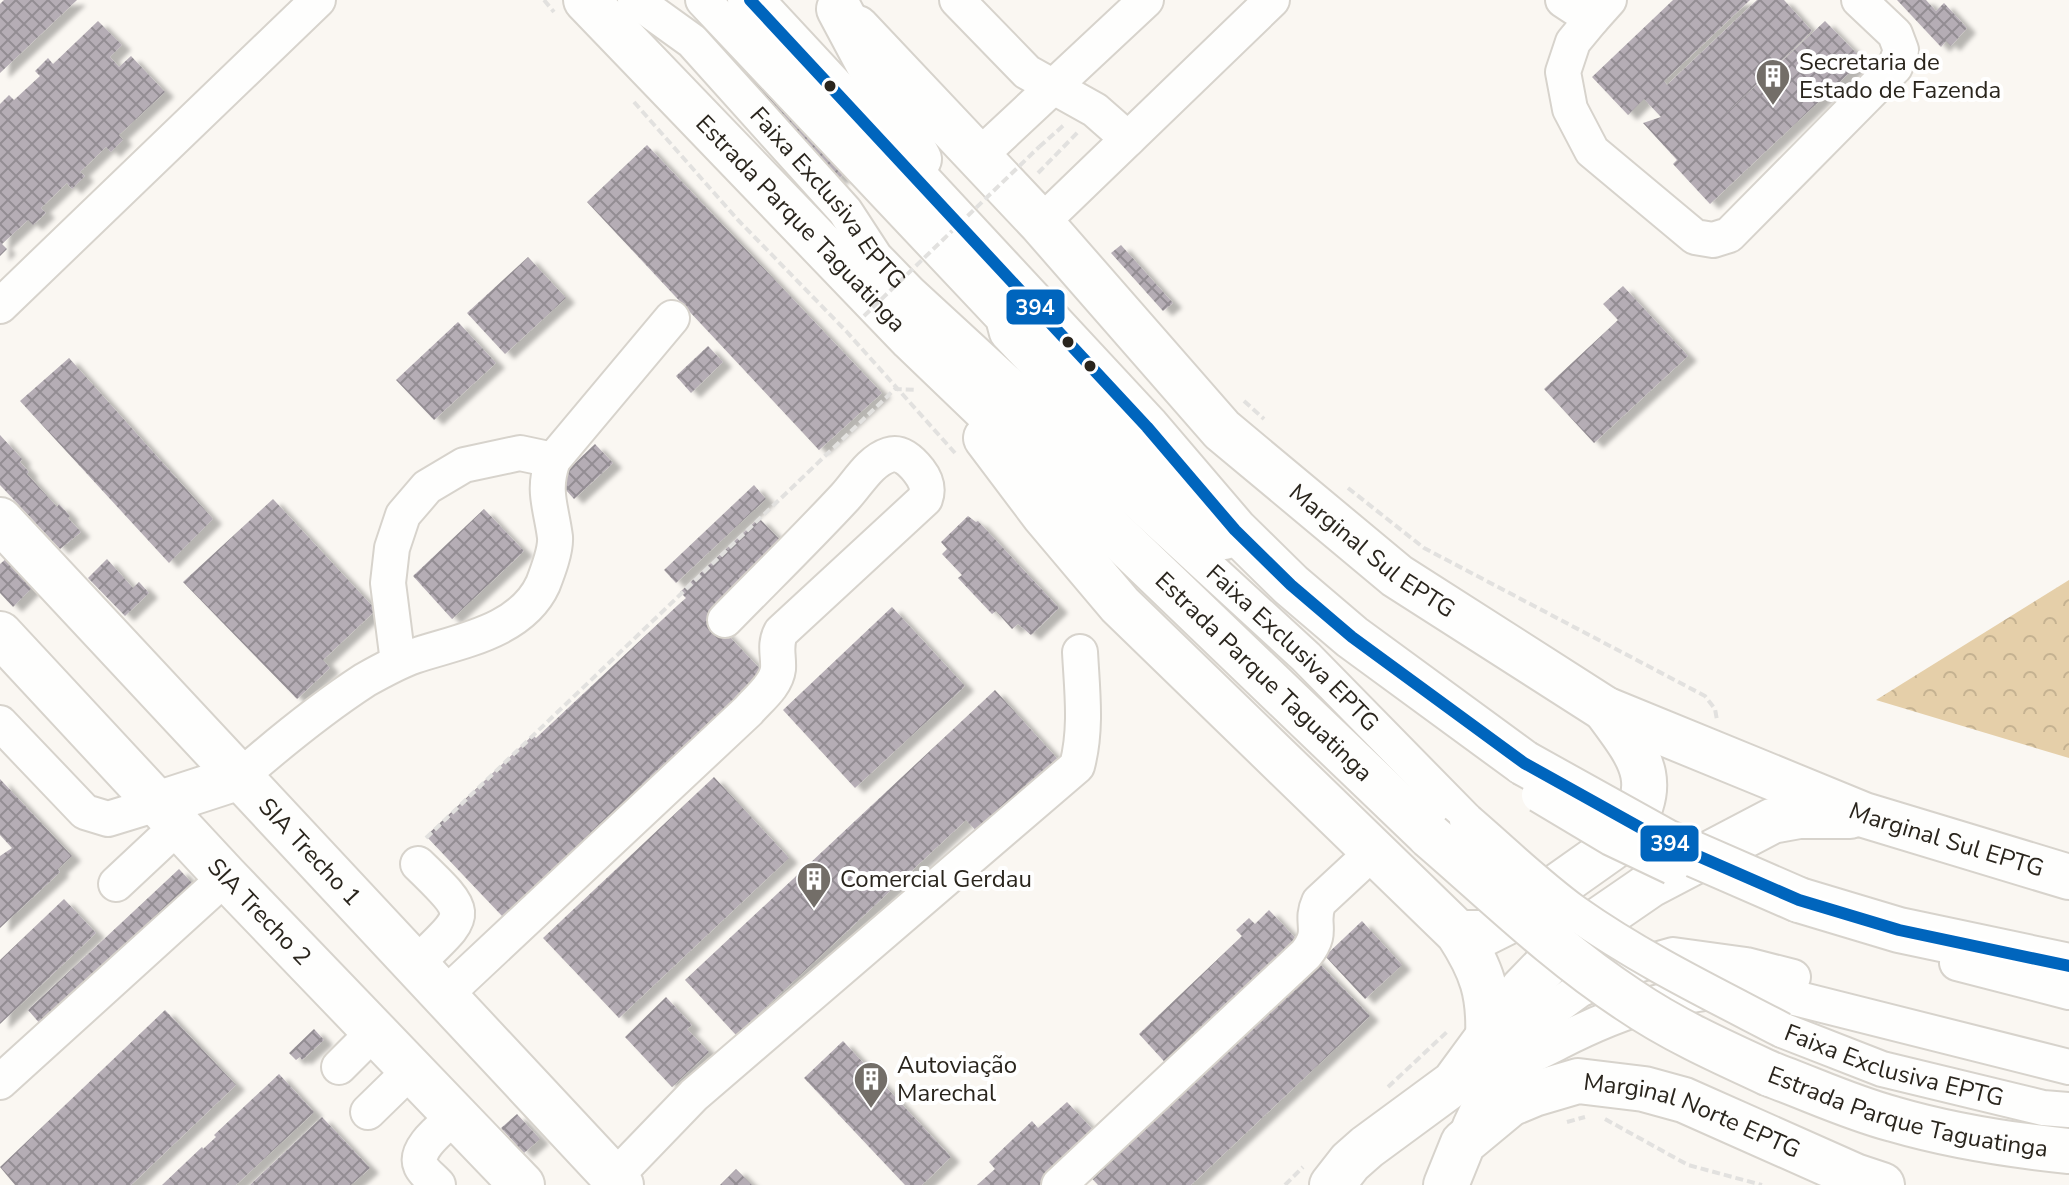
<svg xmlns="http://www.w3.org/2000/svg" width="2069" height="1185" font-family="'Nunito Sans',sans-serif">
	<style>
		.forest { fill: url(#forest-crowns) }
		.building { fill: url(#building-cross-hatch); filter: url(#shadow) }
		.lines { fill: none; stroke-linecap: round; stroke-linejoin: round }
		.minor-casing { stroke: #d7d3cc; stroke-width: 38 }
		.major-casing { stroke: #d7d3cc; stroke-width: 48 }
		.highway-casing { stroke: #d7d3cc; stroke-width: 48 }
		.path { stroke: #e2e1df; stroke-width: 4; stroke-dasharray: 8 4; stroke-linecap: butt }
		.minor { stroke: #fefefd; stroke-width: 34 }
		.major { stroke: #fefefd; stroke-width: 44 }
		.highway { stroke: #fefefd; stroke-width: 44 }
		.minor-bridge-casing { stroke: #d7d3cc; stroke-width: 38; stroke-linecap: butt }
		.highway-bridge-casing { stroke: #d7d3cc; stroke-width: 48; stroke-linecap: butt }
		.path-bridge { stroke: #e2e1df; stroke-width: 4; stroke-dasharray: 8 4; stroke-linecap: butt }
		.minor-bridge { stroke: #fefefd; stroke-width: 34 }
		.highway-bridge { stroke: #fefefd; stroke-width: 44 }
		.bus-1-casing { stroke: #fff; stroke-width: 18 }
		.bus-1 { stroke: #0065bd; stroke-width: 12 }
		.bus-dot { fill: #2a251d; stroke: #fff; stroke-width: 3 }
		.labels { text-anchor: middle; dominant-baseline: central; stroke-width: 8; stroke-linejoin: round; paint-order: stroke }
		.poi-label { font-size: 24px; fill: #2a251d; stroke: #fff; text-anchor: start }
		.street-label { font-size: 24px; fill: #2a251d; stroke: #fff }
		.line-badge { stroke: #fff; stroke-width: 3 }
		.badge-label { font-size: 22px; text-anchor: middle; font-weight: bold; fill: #fff }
	</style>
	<defs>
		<pattern id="forest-crowns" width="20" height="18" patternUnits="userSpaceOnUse" patternTransform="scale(2)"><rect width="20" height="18" fill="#e5cfa9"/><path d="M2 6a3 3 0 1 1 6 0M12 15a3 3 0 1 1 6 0" fill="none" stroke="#c5b291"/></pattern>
		<pattern id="building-cross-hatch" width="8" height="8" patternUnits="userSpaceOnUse" patternTransform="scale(2)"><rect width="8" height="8" fill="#b5adb5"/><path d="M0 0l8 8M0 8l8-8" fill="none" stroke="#938d93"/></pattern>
		<filter id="shadow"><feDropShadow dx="9" dy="5" stdDeviation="2" flood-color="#0004"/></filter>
	</defs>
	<rect width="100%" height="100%" fill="#faf7f2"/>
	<path class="forest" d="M2069,580V758L1876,700Z"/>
	<path class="building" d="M4,0H77L0,73V4Z
		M1673,0H1750L1664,81L1667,85L1757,0H1784L1812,31L1716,123L1825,21L1863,60L1710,204L1673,164L1677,160L1643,123L1661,117L1644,99L1628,115L1592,77Z
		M1897,0H1926L1936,11L1944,3L1967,28L1951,46L1946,41L1941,47Z
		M98,21L122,45L110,57L119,67L131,56L165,92L119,135L123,140L111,152L106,147L80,172L85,176L72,189L67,183L41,208L46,213L33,225L28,220L2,244L7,249L0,256V104L9,95L14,100L40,76L35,71L48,58L53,64Z
		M755,66L850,168L837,180L742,78Z
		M647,145L882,393L819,450L587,202Z
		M1121,245L1173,303L1163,311L1111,253Z
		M528,257L566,298L505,354L467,313Z
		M1623,286L1688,356L1594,443L1544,389L1618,320L1603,304Z
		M458,322L496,363L434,420L396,380Z
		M708,346L723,362L691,393L676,376Z
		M69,358L213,519L169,563L20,401Z
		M0,435L22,459L20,462L29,472L27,474L57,507L59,504L70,516L68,518L81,532L60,549L0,485Z
		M595,444L613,463L574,499L557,480Z
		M754,485L766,499L676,583L664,570Z
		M273,499L376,610L323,660L330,668L297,699L183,582Z
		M484,509L524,551L452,619L413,576Z
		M968,516L976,522L978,521L1059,608L1031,635L1018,624L1012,629L996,611L992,614L958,578L962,575L942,554L947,549L941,542Z
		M759,518L784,544L708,614L766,675L605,826L603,823L503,917L426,836L533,735L536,738L678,605L686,598L680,592Z
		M7,558L33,587L13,607L0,593V564Z
		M107,559L133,588L139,582L149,593L125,616L88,578Z
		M892,607L965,686L855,788L783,710Z
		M995,690L1065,767L986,841L966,820L736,1035L685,980Z
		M714,777L789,858L619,1018L543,938Z
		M0,779L72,856L58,869L60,872L0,928V856L12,848L0,835Z
		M179,869L192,883L164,909L166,912L42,1026L28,1010Z
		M64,899L96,933L0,1024V960Z
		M1269,910L1305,948L1173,1071L1139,1034L1242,936L1236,930L1249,918L1255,924Z
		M1362,921L1402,965L1365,999L1325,956Z
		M1312,956L1370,1016L1191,1185H1098L1084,1170Z
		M666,997L692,1025L687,1029L709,1052L672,1087L625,1037Z
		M165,1010L236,1085L131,1185H15L0,1167Z
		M314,1029L324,1040L302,1060L300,1057L296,1060L289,1053Z
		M843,1041L951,1157L922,1185H905L804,1078Z
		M279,1074L314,1112L311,1115L236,1185H162L202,1147L203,1149L216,1137L214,1135Z
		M1067,1102L1097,1134L1046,1185H977L995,1169L989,1162L1032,1121L1038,1128Z
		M517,1114L540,1139L524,1153L501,1128Z
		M322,1117L370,1168L351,1185H250Z
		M736,1169L752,1185H720Z"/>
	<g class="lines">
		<g class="minor-casing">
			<g id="minor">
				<path id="s1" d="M635,0L692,41L845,211L875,257L910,293L1306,657L1467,821"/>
				<path d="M703,0L1003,318L1007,333L1062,391L1167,497L1202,520L1225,542"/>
				<path d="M957,0L1027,72L1095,110L1128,139"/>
				<path d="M1563,0L1592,19L1609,0"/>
				<path d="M1592,19L1573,42L1563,72L1570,109L1592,151L1695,237L1713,240L1729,235L1895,67L1901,50L1895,34L1859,0"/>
				<path d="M977,158L1146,0"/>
				<path d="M1041,223L1272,0"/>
				<path d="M0,306L318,0"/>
				<path d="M398,662L388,583L392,548L403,515L427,487L464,465L520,453L553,460"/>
				<path d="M0,723L85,812L108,819L157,804"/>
				<path d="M240,777C279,743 322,708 365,680C381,671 397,662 414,656C459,641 521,632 543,584C548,571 556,550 555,537C551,506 542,491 553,460L672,318"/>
				<path d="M116,884L178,826"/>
				<path d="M1957,963L2069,992"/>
				<path d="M416,964C468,913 473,917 418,864"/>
				<path d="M445,995L748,711C758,699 776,686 778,669C779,655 774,645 781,632L925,499C929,488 926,480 919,471C912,462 901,451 889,455C870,461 858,483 845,497C806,539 765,579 725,620"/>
				<path id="s2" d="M1782,1030L1882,1069L2043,1108L2069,1110"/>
				<path d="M1479,1064L1579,990L1634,966L1673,955L1746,965L1793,977"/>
				<path d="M339,1067L375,1031"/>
				<path d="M0,1082L226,877"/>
				<path d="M368,1112L411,1070"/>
				<path d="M1466,1136C1476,1109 1492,1083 1515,1066C1528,1056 1544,1050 1559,1042C1623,1009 1685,989 1759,989L2069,1067"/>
				<path d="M614,1178L694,1095L1077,766C1087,729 1082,690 1080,652"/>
				<path d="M438,1185C433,1179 424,1173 421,1166C413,1148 445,1126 456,1115"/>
				<path d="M1059,1185L1306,954C1325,930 1309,924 1319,902L1374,851"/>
			</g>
		</g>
		<g class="major-casing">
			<g id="major">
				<path id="s3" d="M857,28L1041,223L1222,430L1397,576L1605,709L1864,815L2069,877"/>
				<path id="s4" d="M0,520L621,1185"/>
				<path id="s5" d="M0,634L226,877L522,1185"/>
				<path d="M157,804L240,777"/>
				<path d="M1332,1185L1350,1162L1367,1147L1454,1083L1523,989L1558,953L1602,918L1650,885L1772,821L1799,816H1850"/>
				<path id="s6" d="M1446,1185L1463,1143L1510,1104L1534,1094L1578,1081L1644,1089L1684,1100L1855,1176L1882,1185"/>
			</g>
		</g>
		<g class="highway-casing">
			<g id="highway">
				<path id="s7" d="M586,0L912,339L1430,836"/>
				<path d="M750,0L1147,427L1235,530L1291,585L1352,637L1524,763"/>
				<path d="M839,9L919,159"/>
				<path d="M986,438L1044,515L1120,605L1458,933C1482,970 1490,994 1488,1038"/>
				<path d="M1799,900L1899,930L2069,966"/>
				<path d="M1458,933H1485L1507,922L1620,842C1663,784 1643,760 1605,709"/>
				<path id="s8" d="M1770,1074C1811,1089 1851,1108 1893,1119C1951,1136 2009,1145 2069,1151"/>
			</g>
		</g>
		<path class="path" d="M544,0L554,12
			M634,102L738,220L846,331L955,453
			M1039,147L1064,125
			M1038,173L1079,131
			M1244,401L1264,419
			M1348,488L1424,548L1705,696L1715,709L1717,720
			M426,838L895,389L917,390
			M1388,1087L1449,1030
			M1605,1119L1688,1165L1762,1185
			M1567,1122L1585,1117
			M1285,1185L1303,1167"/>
		<use href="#minor" class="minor"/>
		<use href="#major" class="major"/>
		<use href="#highway" class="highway"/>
		<g class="minor-bridge-casing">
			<path id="minor-bridge" d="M1539,795L1611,838L1672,867
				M1467,821C1502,851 1537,885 1574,912C1639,958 1711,993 1782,1030"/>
		</g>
		<g class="highway-bridge-casing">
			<path id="highway-bridge" d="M1524,763L1666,842L1799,900
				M1430,836C1495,892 1557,953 1629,1000C1673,1030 1722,1052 1770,1074"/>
		</g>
		<path class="path-bridge" d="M864,316L1039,147"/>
		<use href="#minor-bridge" class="minor-bridge"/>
		<use href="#highway-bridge" class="highway-bridge"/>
		<g class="bus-1-casing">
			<path id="bus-1" d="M750,0L1147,427L1235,530L1291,585L1352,637L1524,763L1666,842L1799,900L1899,930L2069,966"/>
		</g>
		<use href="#bus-1" class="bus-1"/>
	</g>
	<defs>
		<g id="building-pin" transform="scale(1.8)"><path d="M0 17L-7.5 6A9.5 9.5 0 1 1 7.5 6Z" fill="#736e68" stroke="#fff"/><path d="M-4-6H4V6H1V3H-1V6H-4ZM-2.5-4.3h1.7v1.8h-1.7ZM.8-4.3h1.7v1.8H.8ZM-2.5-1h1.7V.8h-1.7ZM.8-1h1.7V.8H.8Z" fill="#fff"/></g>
	</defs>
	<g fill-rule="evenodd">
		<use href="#building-pin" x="1773" y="76"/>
		<use href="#building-pin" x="814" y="879"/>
		<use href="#building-pin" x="871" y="1079"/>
	</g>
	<g class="bus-dot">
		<circle cx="830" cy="86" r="7"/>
		<circle cx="1068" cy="342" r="7"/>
		<circle cx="1090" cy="366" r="7"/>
	</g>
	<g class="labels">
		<g class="poi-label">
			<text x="1799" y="62">Secretaria de<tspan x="1799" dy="28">Estado de Fazenda</tspan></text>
			<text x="840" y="879">Comercial Gerdau</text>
			<text x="897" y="1065">Autoviação<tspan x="897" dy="28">Marechal</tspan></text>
		</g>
		<g class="street-label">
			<text stroke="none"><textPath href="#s1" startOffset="278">Faixa Exclusiva EPTG</textPath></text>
			<text stroke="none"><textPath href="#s7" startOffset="310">Estrada Parque Taguatinga</textPath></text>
			<text stroke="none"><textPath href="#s3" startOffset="736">Marginal Sul EPTG</textPath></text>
			<text stroke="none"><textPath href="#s1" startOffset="926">Faixa Exclusiva EPTG</textPath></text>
			<text stroke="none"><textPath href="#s7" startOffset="958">Estrada Parque Taguatinga</textPath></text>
			<text stroke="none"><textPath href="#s3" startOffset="1384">Marginal Sul EPTG</textPath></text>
			<text stroke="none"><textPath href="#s4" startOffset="454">SIA Trecho 1</textPath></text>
			<text stroke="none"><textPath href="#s5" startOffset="380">SIA Trecho 2</textPath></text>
			<text stroke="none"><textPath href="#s2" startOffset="118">Faixa Exclusiva EPTG</textPath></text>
			<text stroke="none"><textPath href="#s8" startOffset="144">Estrada Parque Taguatinga</textPath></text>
			<text stroke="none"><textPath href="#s6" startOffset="298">Marginal Norte EPTG</textPath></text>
		</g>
	</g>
	<g class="line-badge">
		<rect x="1005" y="288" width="61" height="38" rx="8" fill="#0065bd"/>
		<rect x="1639" y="824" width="61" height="39" rx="8" fill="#0065bd"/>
	</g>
	<g class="badge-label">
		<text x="1035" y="315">394</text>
		<text x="1670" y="851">394</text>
	</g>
</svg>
